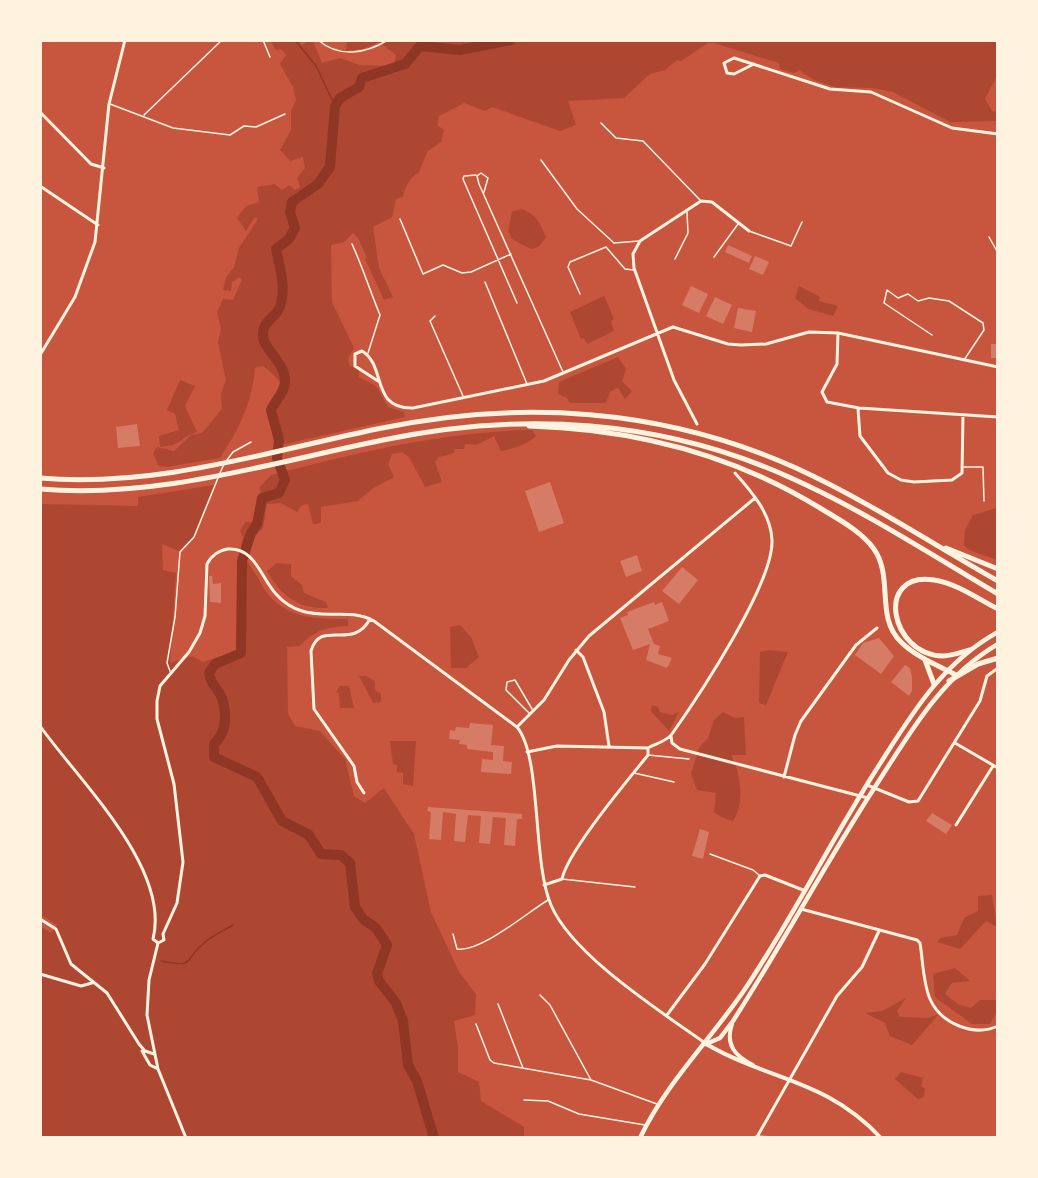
<svg xmlns="http://www.w3.org/2000/svg" width="1038" height="1178" font-family="'Asap Condensed',sans-serif">
	<style>
		.green { fill: #ae4732 }
		.lines { fill: none; stroke-linecap: round; stroke-linejoin: round }
		.stream { stroke: #8f3625; stroke-width: 1.5 }
		.river { stroke: #8f3625; stroke-width: 10 }
		.building { fill: #d67c66 }
		.path { stroke: #fff3e0; stroke-width: 1.5 }
		.service { stroke: #fff3e0; stroke-width: 1.5 }
		.minor { stroke: #fff3e0; stroke-width: 3 }
		.secondary { stroke: #fff3e0; stroke-width: 4 }
		.primary { stroke: #fff3e0; stroke-width: 4.5 }
		.motorway { stroke: #fff3e0; stroke-width: 5 }
	</style>
	<rect width="100%" height="100%" fill="#c8553d"/>
	<path class="green" d="M271,41H300L301,46L308,41H313L322,63L340,58L360,65L394,66L396,55L379,42L363,49L346,51L347,41H997V76L985,99L993,112L997,110V121L950,122L893,92L872,88L835,87L814,80L799,70L794,73L780,69L779,63L714,43H708L681,61L677,60L665,70L650,74L624,98L568,101L576,125L560,131L492,107L485,111L464,103L439,116L437,125L444,130L441,142L427,152L419,173C411,175 404,189 403,197L396,199L392,217L373,227L379,268L393,297L384,300L365,259L367,258L358,238L353,233L344,242L331,245L332,302L354,348L348,358L349,365L359,371V377L377,387L388,407L404,412L405,417L276,446C274,439 270,429 271,422C273,392 298,392 263,366L255,368C252,403 239,429 220,458L166,467L159,466L153,454L157,447L174,451L191,435L202,433L222,409L221,394L226,380L218,342L221,329L217,312L223,299L233,300L242,280L240,277L232,282L231,291L223,290L226,277L234,267L239,248L258,219L255,217L246,231L237,218L246,206L259,202L257,187L275,184L282,190L289,185L295,190L300,187L297,178L305,168L303,157L290,161L280,150L291,130V111L296,100L293,87L280,64L286,55L281,49L276,50Z
		M521,209C534,212 542,225 546,238L538,247L531,249L512,239L508,231L512,212Z
		M799,286L820,297L819,301L838,306L833,316L808,309L795,298Z
		M604,296L614,319L611,321L614,331L587,344L584,338L581,339L570,312Z
		M618,357L626,369L622,381L632,391L625,399L618,388L610,392L606,403H570L567,398L558,394L559,382Z
		M180,380L195,386L185,406L197,432C178,438 184,445 160,447L159,436L179,430L175,414L167,410Z
		M525,430H532L536,436C529,444 512,449 501,451L494,436L476,445L465,444L464,449H455L454,453L439,457L435,462L442,482L425,487L409,457L402,452L392,454L388,464L394,477L372,489L358,501L321,507V523L313,524L308,504L302,505L297,512L281,503L267,504L263,528L244,547L241,546L243,537L240,531L245,522H251L256,518L258,495L261,493L259,488L271,475C355,453 438,433 525,430Z
		M214,485L193,537L179,551L162,544L163,570L176,573L170,663L192,656L203,662L236,651L239,565L243,557C252,567 258,578 264,589C285,619 315,619 348,619V626C328,627 314,630 300,646L287,647L288,714L295,726L320,731L345,759L354,796L365,803L384,788L414,834L431,912L459,972L476,994L475,1015L454,1021L458,1048V1072L479,1082L481,1101L524,1127V1137H41L40,978L43,974L41,973L40,926L51,933L57,925L40,914L41,504L138,506V497Z
		M997,508H998L997,560L969,550L964,545L965,530L973,515Z
		M277,563L291,564V576L302,585L304,593L326,602L328,608C298,609 281,596 267,571Z
		M460,625L471,637L479,657L466,668H451L450,627Z
		M770,650L788,652L766,705L759,703L760,652Z
		M359,676H366L375,681V690L381,694V702L373,703Z
		M340,686H349L354,708H340L339,693L336,692Z
		M652,705L658,707L660,712L672,715L679,712L669,731L651,711Z
		M723,712L735,718L744,717L746,755H731C741,774 745,802 733,821L721,817L714,812L716,793L697,790L691,774L699,748L708,738L714,720Z
		M390,741H416L413,786L403,784V773L397,772V765L393,764Z
		M992,895L997,927L986,921L960,949L937,942L940,938L957,935L964,918L978,911V896Z
		M955,968L970,981L952,983L945,994L958,1004L971,1008L980,1000H997V1011L990,1024H972L935,997L933,974Z
		M906,998L897,1011L900,1017L928,1018L939,1014L912,1045L890,1036L885,1023L865,1013L882,1011Z
		M901,1072L923,1078L921,1086L925,1089L924,1097L918,1099L895,1079Z"/>
	<g class="lines">
		<path class="stream" d="M295,40L316,66L335,106
			M161,961C197,968 182,961 204,943C212,936 223,931 233,925"/>
		<path class="river" d="M434,1138L417,1081L408,1065L403,1021L396,1003L379,981L377,974L387,945L376,928L363,919L355,907L350,863L341,855L321,854L309,835L282,821L257,777L214,757V744C227,732 227,715 222,698C218,688 211,686 209,673L215,664L241,653L242,561L251,533L257,524L262,498L279,493L285,480L277,458L279,440L271,410C275,400 285,393 285,381C285,362 263,349 263,336C262,322 274,318 279,309C287,290 280,268 276,249L289,239L295,228L290,212L292,202L318,184L330,167L335,106L340,98L359,87L362,78L405,64L420,46L460,50L511,40"/>
	</g>
	<path class="building" d="M728,245L752,256L749,263L725,252Z
		M755,256L769,262L763,275L749,269Z
		M691,286L708,294L699,313L682,305Z
		M715,297L732,305L723,324L706,316Z
		M738,308L756,311L752,332L734,328Z
		M991,344H998V358H991Z
		M137,424L140,446L118,448L116,427Z
		M550,482L564,523L539,532L525,491Z
		M637,555L642,571L626,577L620,561Z
		M682,567L698,580L679,604L662,591Z
		M209,576H212L213,584L221,583V603L210,602Z
		M654,602L655,605L662,602L669,621L648,629L654,644L660,646L658,654L672,658L667,668L646,660L650,644L633,650L620,618L628,615L627,612Z
		M879,638L894,656L881,674L855,655L863,643Z
		M905,665L910,668L912,677V691L909,696L891,682Z
		M470,723L493,725L491,745L504,746L503,761L512,762L511,774L481,772L482,759L493,760V752L467,749V745L459,744L460,740L449,739L450,730L455,731L456,727L469,728Z
		M428,807L522,814V819H517L515,846L504,845L506,818L493,817L490,844L479,843L481,816L468,815L465,842L454,841L456,814L443,812L441,840L429,839L431,812L427,811Z
		M932,813L952,825L946,834L926,821Z
		M700,829L709,832L703,859L692,856Z"/>
	<g class="lines">
		<path class="path" d="M318,40C339,58 365,54 388,40"/>
		<path class="service" d="M263,40L270,57
			M110,104L173,128L230,135L244,126L256,127L285,114
			M144,115L222,40
			M601,123L616,138L643,141L700,200
			M541,160L577,209L614,243L639,241
			M476,175L464,176L463,179L517,303
			M484,192L488,178L481,173L477,176L479,184L563,372
			M400,219L423,274L443,265L462,273L471,272L511,254
			M749,231L791,246L802,222
			M989,237L998,253
			M352,244C363,268 370,291 380,315L368,353
			M714,257L738,224
			M675,259L688,233L687,212
			M485,282L527,384
			M580,294L568,267L570,262L606,247L625,269L634,270
			M435,316L430,321L463,396
			M932,335L884,303L887,290L898,298L908,294L918,301L929,298L949,301L983,323L984,330L964,360
			M227,460L233,452L251,442
			M964,467H983L984,501
			M220,473L224,464
			M170,671L167,663L175,617L180,552L194,537L218,478
			M529,713L506,690L507,682L515,680L532,709
			M648,755L689,759
			M634,773L674,782
			M710,854L753,870L759,875
			M562,879L635,887
			M453,934L457,949C480,953 528,912 548,900
			M540,995L550,1005L591,1080
			M498,1004L523,1068
			M476,1024L490,1060L494,1063L591,1080L657,1104
			M524,1100L548,1101L579,1114L645,1125"/>
		<path class="minor" d="M754,64L734,74L727,73L724,63L734,58L830,89L871,92L952,128L998,134
			M40,112L91,164L104,168
			M40,186L98,225
			M838,333L837,364L822,392L827,402L859,408L998,417
			M40,355L75,297L95,242L109,104L125,40
			M378,381L355,366V354L362,351C387,366 370,409 413,408L544,381L673,327L728,344L741,345L766,344L809,332L838,333L998,367
			M858,409L860,436L888,473L901,480L914,482L952,480L962,473L963,415
			M697,424L674,380L634,268L633,254L640,241L701,201L712,202L749,231
			M576,650L583,657L604,712L609,746
			M40,726C79,781 171,868 153,939L158,943
			M517,727L544,700L569,660L589,636L755,498
			M671,736L672,743L680,749L868,798
			M955,743L998,768
			M648,748C655,744 667,741 672,734C698,697 774,583 772,540C771,514 752,492 735,473
			M527,752L557,746L648,748
			M784,777L795,735L801,721L856,645L877,628
			M867,785L909,802L918,801L980,701L987,676L998,668
			M364,793L357,782L354,766L314,709L311,651C321,618 352,652 370,619
			M956,825L993,766
			M544,885L562,879C568,851 628,780 648,755V748
			M801,909L917,940L920,943C923,961 923,983 930,999C941,1024 974,1037 998,1026
			M40,919L56,929L71,964L107,993L139,1044L145,1051L154,1054
			M158,943L164,940L163,934L177,903L183,862L174,784L157,719V701L160,686L189,652L200,633L205,616L207,564C211,556 219,550 228,549C255,547 261,578 276,594C283,602 292,608 302,611C327,619 350,608 374,621L517,727C542,757 532,861 551,905C572,955 660,1011 705,1043
			M158,943L149,980L147,1015L158,1069L186,1138
			M40,974L81,986L92,983
			M667,1015L705,964L760,876L765,875L803,890
			M142,1051L150,1065L158,1069
			M756,1137L784,1138
			M757,1137L837,996L862,967L879,931"/>
		<path class="secondary" d="M732,1024C725,1045 735,1056 753,1065
			M706,1044C770,1081 826,1079 881,1138"/>
		<path class="primary" d="M706,1044L720,1038L733,1021C782,945 825,864 875,787C910,733 940,678 998,644
			M640,1138C666,1083 711,1039 745,989C792,919 830,842 876,770C910,717 940,664 998,632"/>
		<path class="motorway" d="M529,426C632,429 732,454 820,508C838,519 861,531 874,549C894,578 875,617 901,642C916,657 937,665 956,675
			M40,478C156,488 266,452 377,429C519,399 663,408 796,468C866,500 931,543 998,581
			M40,489C158,499 269,463 383,440C521,411 662,419 791,478C863,510 930,554 998,594
			M946,548L998,569
			M970,650C962,652 952,656 943,656C890,655 874,571 934,580C956,583 978,599 998,609
			M925,660L934,684
			M949,681L978,664L998,658"/>
	</g>
	<rect width="1038" height="1178" fill="none" stroke="#fff3e0" stroke-width="84"/>
</svg>
